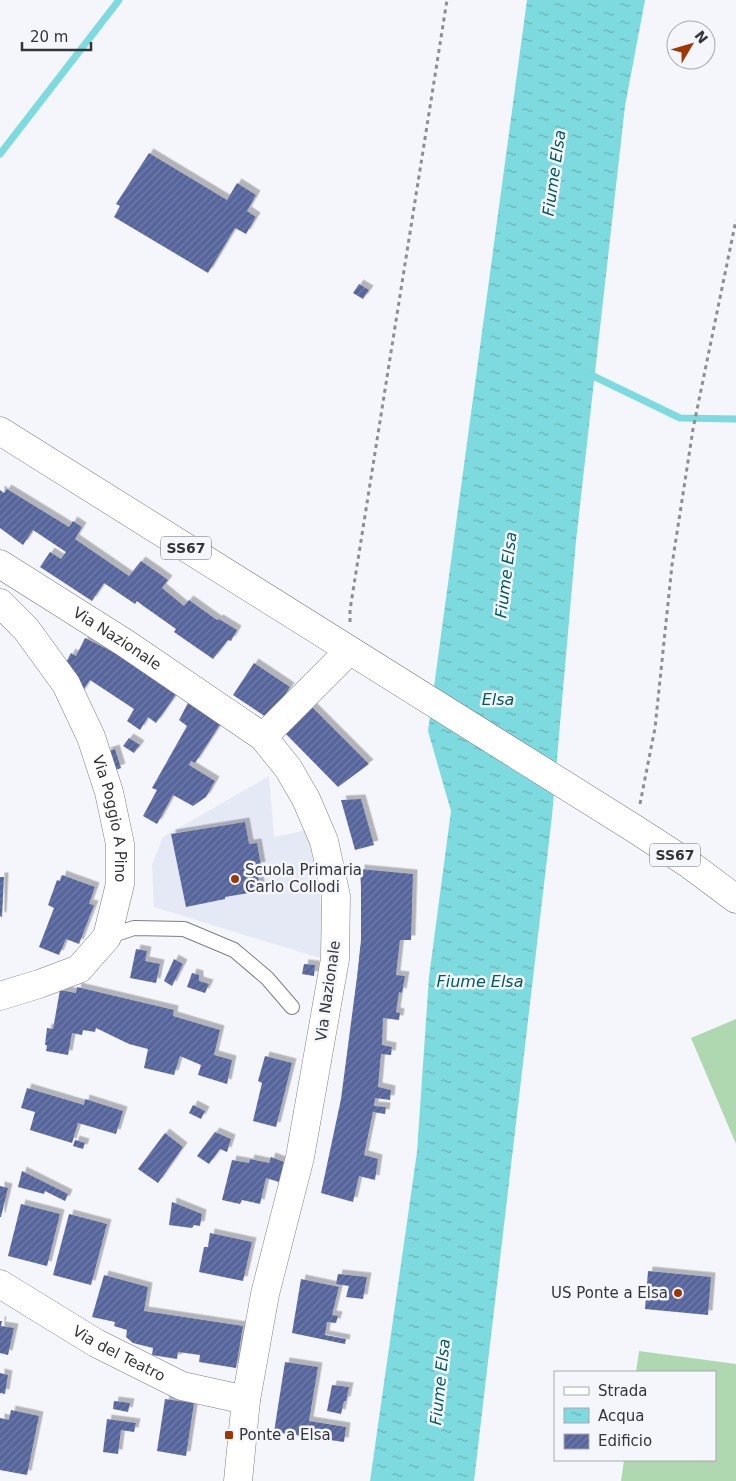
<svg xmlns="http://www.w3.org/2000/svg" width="736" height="1481" font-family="'DejaVu Sans',sans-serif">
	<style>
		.built { fill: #e5e9f6 }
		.grass { fill: #afd8b0 }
		.water { fill: url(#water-ripples) }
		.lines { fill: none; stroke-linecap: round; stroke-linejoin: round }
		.stream { stroke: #7ddbdf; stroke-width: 7 }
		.building { fill: url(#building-hatch); filter: url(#shadow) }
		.service-casing { stroke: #7d7f83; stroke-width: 16 }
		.minor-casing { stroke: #7d7f83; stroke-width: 29 }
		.primary-casing { stroke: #7d7f83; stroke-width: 29 }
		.path { stroke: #8c8e91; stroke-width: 3; stroke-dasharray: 4 4; stroke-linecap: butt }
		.service { stroke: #fff; stroke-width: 14 }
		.minor { stroke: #fff; stroke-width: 28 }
		.primary { stroke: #fff; stroke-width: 28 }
		.poi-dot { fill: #9d3805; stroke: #f4f6fb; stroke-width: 2 }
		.labels { text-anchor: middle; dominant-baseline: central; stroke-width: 5; stroke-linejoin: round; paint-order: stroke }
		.shield { fill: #f4f6fb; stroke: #6e6f72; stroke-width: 1 }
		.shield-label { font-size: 14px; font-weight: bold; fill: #343537 }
		.street-label { font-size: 15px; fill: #343537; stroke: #f4f6fb }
		.poi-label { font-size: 15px; fill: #343537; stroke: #f4f6fb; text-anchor: start }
		.water-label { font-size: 16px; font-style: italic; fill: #00595d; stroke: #f4f6fb }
	</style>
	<defs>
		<pattern id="water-ripples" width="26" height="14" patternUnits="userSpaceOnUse" patternTransform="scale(1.25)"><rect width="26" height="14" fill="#7ddbdf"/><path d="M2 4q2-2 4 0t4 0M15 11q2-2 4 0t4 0" fill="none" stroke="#67b2b6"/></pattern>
		<pattern id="building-hatch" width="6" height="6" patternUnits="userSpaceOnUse" patternTransform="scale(1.25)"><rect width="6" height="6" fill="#57669d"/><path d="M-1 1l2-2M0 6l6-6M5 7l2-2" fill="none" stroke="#727da6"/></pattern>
		<filter id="shadow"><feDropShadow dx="4.5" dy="-4.5" stdDeviation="0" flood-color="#0004"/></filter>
	</defs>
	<rect width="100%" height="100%" fill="#f4f6fb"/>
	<path class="built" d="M269,776L274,837L307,830L320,894L323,959L154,907L152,864L163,837Z"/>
	<path class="grass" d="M736,1019V1144L691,1038Z
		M639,1351L736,1364V1481H621L624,1460H715V1372H636Z"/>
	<path class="water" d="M527,0H645L625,106L576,541L552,816L474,1481H370L417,1152L429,977L451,811L428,731Z"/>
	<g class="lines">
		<path class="stream" d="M0,154L119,0
			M587,373L680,418L736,419"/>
	</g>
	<path class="building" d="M149,153L227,200L237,183L256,195L247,211L256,217L246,234L235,228L208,273L114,217L120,206L116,204Z
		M359,284L369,290L363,299L353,293Z
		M7,489L69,527L73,521L82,527L75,539L129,576L141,561L157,572L168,580L162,588L184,606L189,600L217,620L219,619L237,630L231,641L228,640L213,659L174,632L176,629L142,605L137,601L135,604L104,583L92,601L40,567L50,552L61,559L66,552L33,530L23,545L0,528V490L4,493Z
		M85,638L127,659L177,693L156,723L148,717L140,730L127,721L134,709L90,680L79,696L63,668L71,653L76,656Z
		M254,663L290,687L269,719L233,695Z
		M189,701L221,723L195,763L191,761L189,765L215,781L206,797L193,806L173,795L157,824L143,816L157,790L152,788L187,726L179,720Z
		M311,706L369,764L338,787L284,732Z
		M129,738L140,745L134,753L123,746Z
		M115,749L121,768L113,771L106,752Z
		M361,799L374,845L355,850L341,800Z
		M245,822L249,844L257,843L261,866L256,867L261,891L225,897V899L186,907L171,834Z
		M360,869L413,874L411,940H400L396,975L405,976L402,993L399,992L396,1012L400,1013L399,1020L383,1018L382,1045L392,1047L391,1055L381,1054L378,1087L391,1090L390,1100L375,1098L374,1106L386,1107L385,1114L373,1112L364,1155L378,1159L375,1180L359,1176L353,1202L321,1193L341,1099L357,977L361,940V887Z
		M62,875L95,887L89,904L94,905L79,944L66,939L59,955L39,947L54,908L48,905L57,880L60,881Z
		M0,877H4L2,917L0,916Z
		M136,949L147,951L145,961L160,964L156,983L130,978Z
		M174,959L183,964L172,986L164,981Z
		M304,964L315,965L314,976L302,974Z
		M192,973L199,975V981L209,984L205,993L187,987Z
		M77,987L174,1010L173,1016L220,1030L214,1055L232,1060L227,1084L198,1075L201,1065L180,1056L174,1075L144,1068L148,1049L129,1044L96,1028L95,1032L83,1030L82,1035L72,1033L68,1055L46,1051L47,1045H45L47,1028L53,1029L60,990L76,993Z
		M265,1056L292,1063L276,1127L253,1121L262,1083L258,1081Z
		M27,1088L84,1105L85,1099L123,1111L116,1134L78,1123L72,1143L30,1130L35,1112L21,1108Z
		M193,1105L205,1111L201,1119L189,1113Z
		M215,1132L231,1139L227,1152L220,1149L209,1164L197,1156Z
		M165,1133L183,1147L158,1183L138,1169Z
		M75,1140L85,1143L83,1149L73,1146Z
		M271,1157L284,1162L279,1182L266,1178L260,1204L242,1200L240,1204L222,1200L232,1160L249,1163L250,1159L269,1163Z
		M22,1171L68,1194L65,1201L45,1191L44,1194L18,1187Z
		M0,1186L8,1188L1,1217H0Z
		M172,1202L202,1214L200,1226L194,1225L192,1228L169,1225Z
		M21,1204L60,1214L47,1266L8,1256Z
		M69,1214L107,1224L91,1285L53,1275Z
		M210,1233L252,1242L243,1281L199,1272L204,1247H208Z
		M648,1271L711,1277L708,1315L645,1309Z
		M338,1274L367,1277L363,1299L346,1297L349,1286L336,1284Z
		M104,1275L148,1287L144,1311L243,1326L236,1368L199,1362L200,1355L178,1352L177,1359L152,1355L153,1348L133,1343L126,1337L127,1330L114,1326L115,1322L92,1317Z
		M301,1279L339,1287L332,1315L338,1316L336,1323L327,1322L325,1335L346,1339L345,1344L292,1333Z
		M0,1321H2L1,1326L14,1328L8,1355L0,1353Z
		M285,1362L318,1367L309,1421L346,1427L344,1442L274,1432Z
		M0,1373L8,1375L5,1394L0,1393Z
		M332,1385L349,1387L346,1401H344L341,1414L327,1411Z
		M165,1399L194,1403L186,1456L157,1451Z
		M114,1401L130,1403L128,1412L113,1409Z
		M11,1410L39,1416L27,1475L0,1470V1418L9,1420Z
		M107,1419L136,1423L134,1432L121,1430L118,1454L103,1452Z"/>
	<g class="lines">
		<g class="service-casing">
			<path id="service" d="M107,937L134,928L184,929L234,950L267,978L292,1007"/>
		</g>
		<g class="minor-casing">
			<g id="minor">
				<path id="s1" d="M0,564L125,643L263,737L288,768L306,799L324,841L336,896L335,959L300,1157L265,1294L246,1400L238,1481"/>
				<path id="s2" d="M0,603L26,629L66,684L91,737L109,792L120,844V884L107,937L79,969L39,984L0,996"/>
				<path d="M263,737L349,651"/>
				<path id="s3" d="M0,1284L96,1343L182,1386L246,1400"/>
			</g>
		</g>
		<g class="primary-casing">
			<path id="primary" d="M0,431L635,829L689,864L736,899"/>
		</g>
		<path class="path" d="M350,622V610L447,0
			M640,804L655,728L672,565L693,429L736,220"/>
		<use href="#service" class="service"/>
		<use href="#minor" class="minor"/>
		<use href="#primary" class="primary"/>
	</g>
	<g class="poi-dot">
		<circle cx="235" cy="879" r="5"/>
		<circle cx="678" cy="1293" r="5"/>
		<rect x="224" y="1430" width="10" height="10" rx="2.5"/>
	</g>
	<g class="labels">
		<g class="shield">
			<rect x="161" y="536.5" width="50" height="23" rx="4"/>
			<rect x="650" y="843.5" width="50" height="23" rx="4"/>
		</g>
		<g class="shield-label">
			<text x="186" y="548">SS67</text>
			<text x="675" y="855">SS67</text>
		</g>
		<g class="street-label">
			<text stroke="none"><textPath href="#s1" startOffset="139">Via Nazionale</textPath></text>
			<text stroke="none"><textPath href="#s2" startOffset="248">Via Poggio A Pino</textPath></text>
			<text transform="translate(328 991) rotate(-82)">Via Nazionale</text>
			<text stroke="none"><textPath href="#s3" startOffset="138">Via del Teatro</textPath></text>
		</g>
		<g class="poi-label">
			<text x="245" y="870">Scuola Primaria<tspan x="245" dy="17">Carlo Collodi</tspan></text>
			<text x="668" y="1293" text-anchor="end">US Ponte a Elsa</text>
			<text x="239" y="1435">Ponte a Elsa</text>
		</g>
		<g class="water-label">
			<text transform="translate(554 173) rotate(-82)">Fiume Elsa</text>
			<text transform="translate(506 575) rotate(-83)">Fiume Elsa</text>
			<text x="498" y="699">Elsa</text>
			<text x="480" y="981">Fiume Elsa</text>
			<text transform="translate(440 1382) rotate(-84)">Fiume Elsa</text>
		</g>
	</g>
	<rect x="554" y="1371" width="162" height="90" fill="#f4f6fb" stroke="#a7a9ad"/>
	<rect x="564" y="1387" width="25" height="8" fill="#ffffff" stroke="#a7a9ad"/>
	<text x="598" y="1396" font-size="15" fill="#343537">Strada</text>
	<rect x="564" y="1408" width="25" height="15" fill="url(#water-ripples)" stroke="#a7a9ad"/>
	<text x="598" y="1421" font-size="15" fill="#343537">Acqua</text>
	<rect x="564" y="1434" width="25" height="15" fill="url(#building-hatch)" stroke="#a7a9ad"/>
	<text x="598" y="1446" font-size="15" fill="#343537">Edificio</text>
	<g transform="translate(691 45) rotate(52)"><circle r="24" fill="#f4f6fb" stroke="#a7a9ad"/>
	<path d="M0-4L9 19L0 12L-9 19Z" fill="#9d3805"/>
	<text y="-8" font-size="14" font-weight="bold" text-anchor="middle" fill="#343537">N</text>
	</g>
	<path d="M22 42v8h69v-8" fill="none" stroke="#343537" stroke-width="2.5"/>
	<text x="30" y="42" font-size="15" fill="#343537" stroke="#f4f6fb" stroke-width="4" paint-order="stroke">20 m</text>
</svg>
